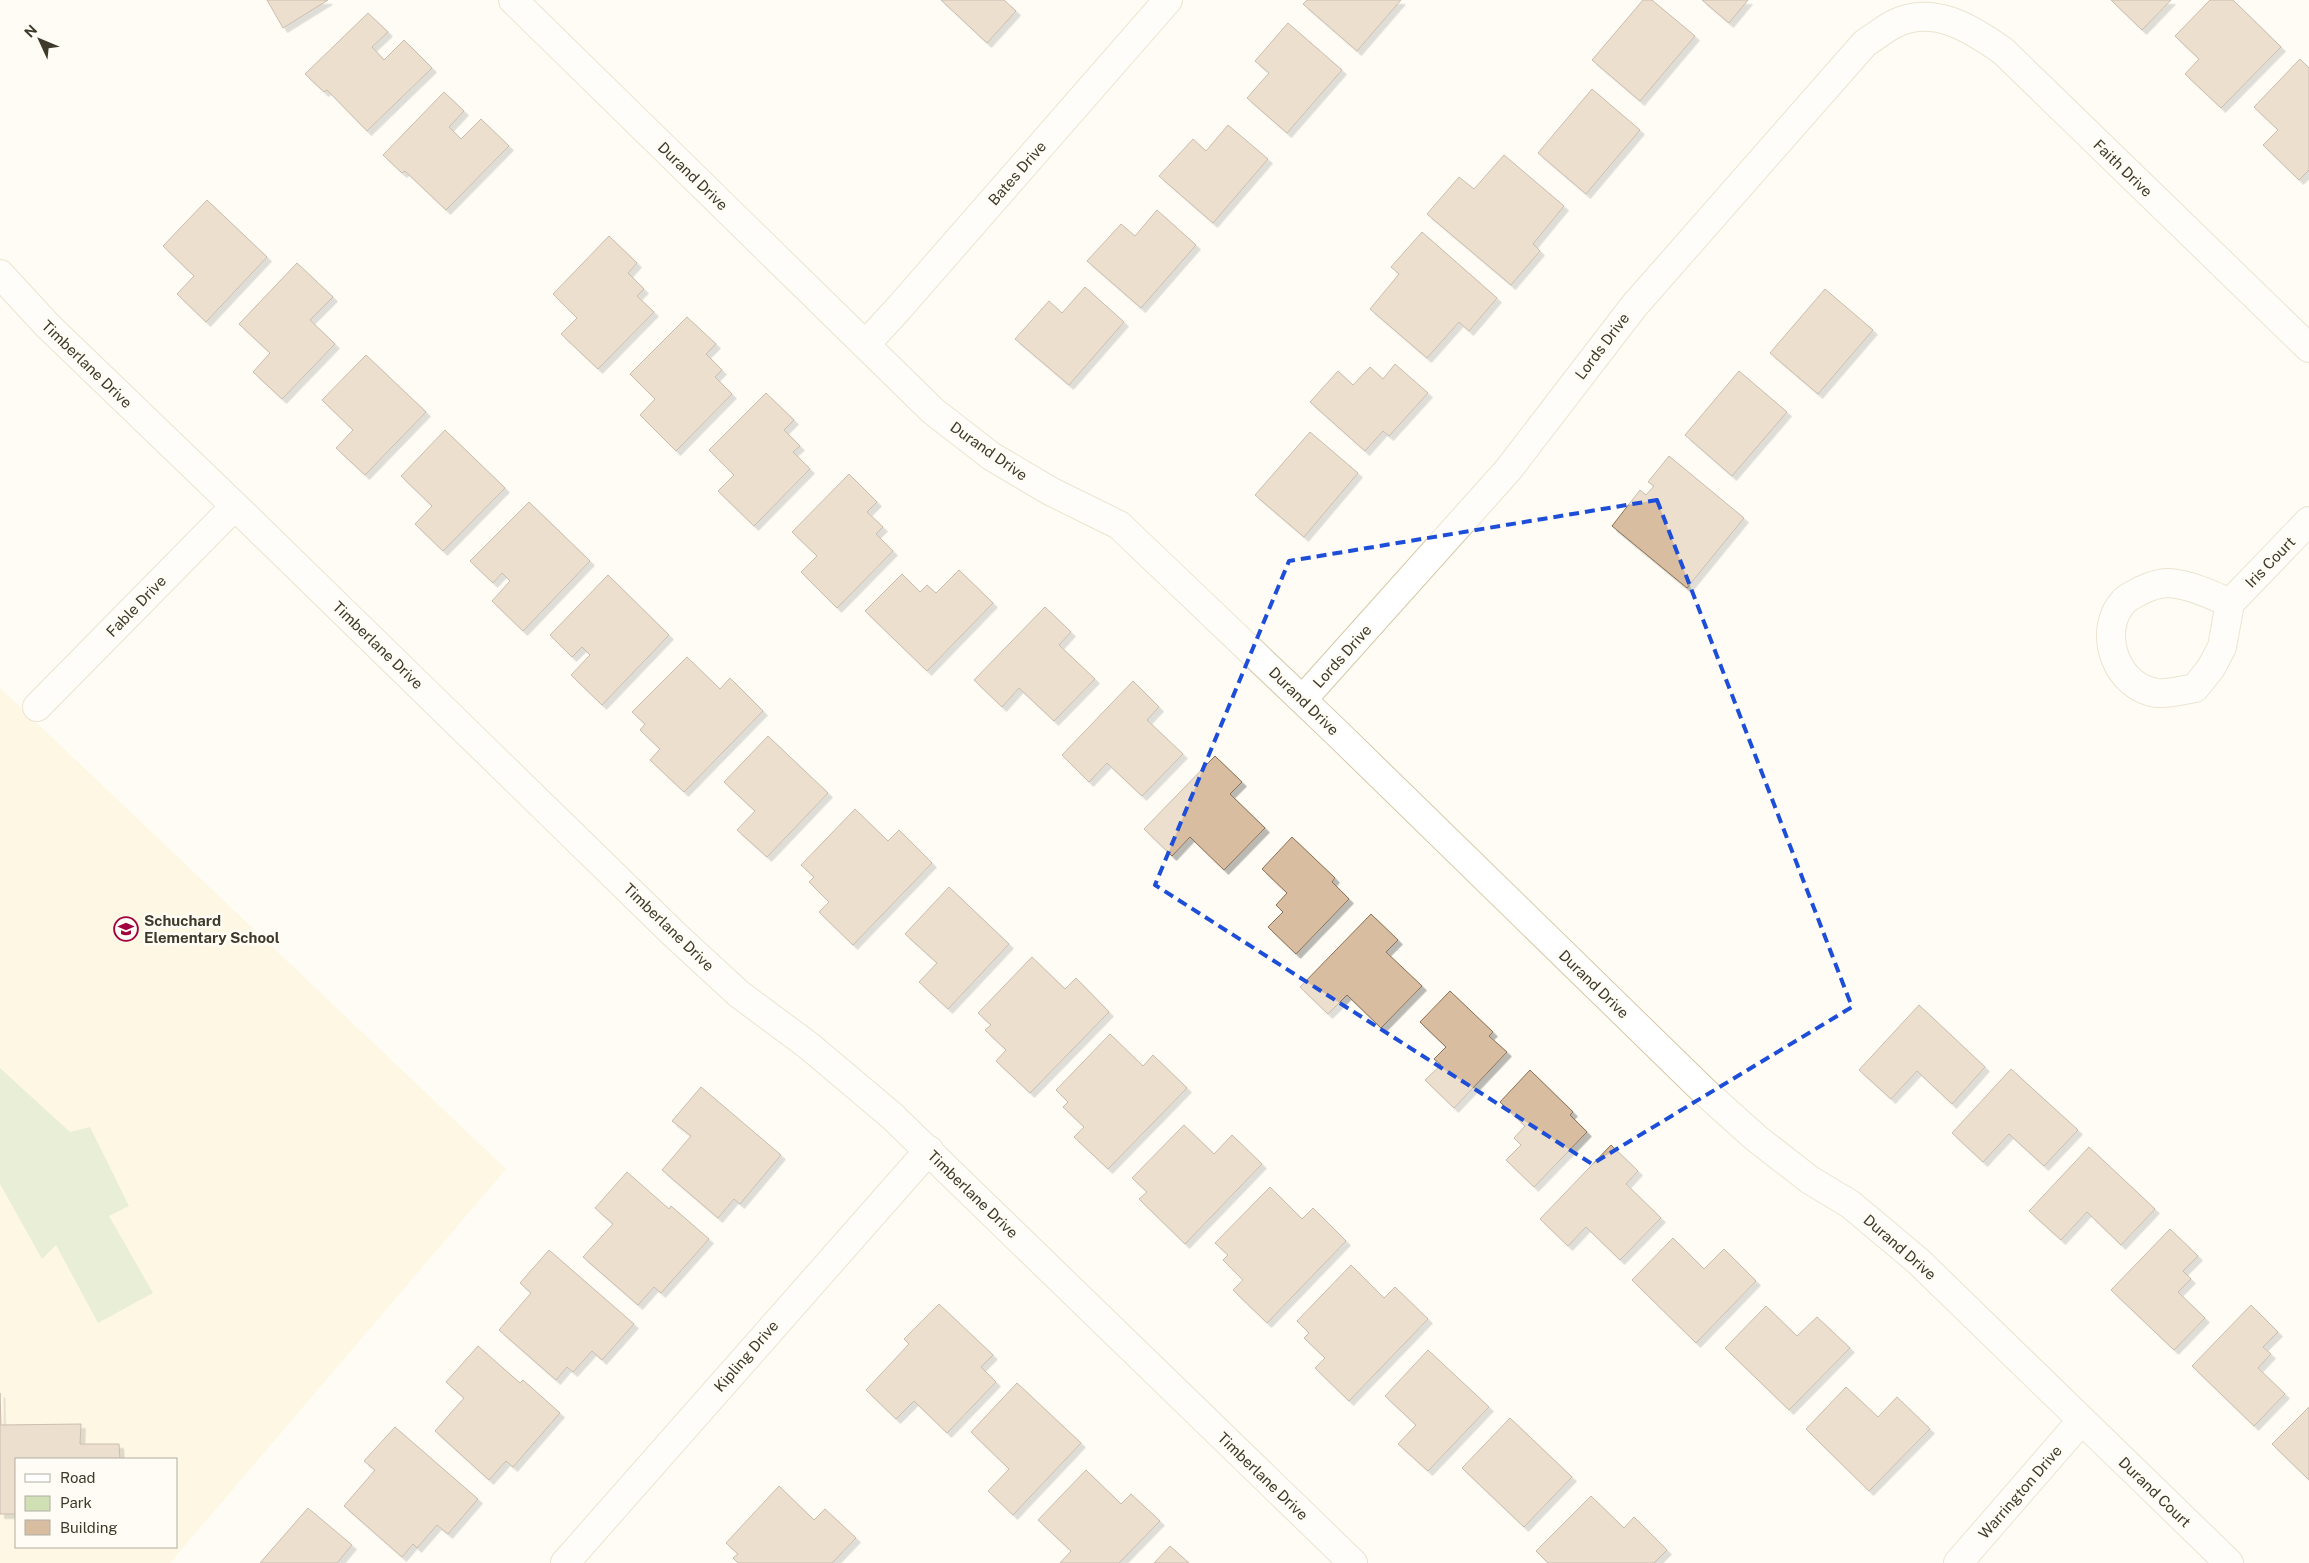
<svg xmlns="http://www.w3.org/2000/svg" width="2309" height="1563" font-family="'Public Sans',sans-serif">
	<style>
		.built { fill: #fef2cf; fill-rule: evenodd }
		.green { fill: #d1e0b4 }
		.building { fill: #d9bda1; stroke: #8b7258; filter: url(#shadow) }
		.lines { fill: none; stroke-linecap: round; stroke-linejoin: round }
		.minor-casing { stroke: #d5c8a5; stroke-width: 30 }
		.minor { stroke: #fff; stroke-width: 28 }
		.marked { fill: none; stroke: #1d4ed8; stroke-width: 4; stroke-dasharray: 10 6; stroke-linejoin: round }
		.labels { text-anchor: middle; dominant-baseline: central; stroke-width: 5; stroke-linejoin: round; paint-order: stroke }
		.street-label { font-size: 15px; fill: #3e392b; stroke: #fefcf4 }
		.poi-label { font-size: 15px; font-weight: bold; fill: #3e392b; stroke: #fefcf4; text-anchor: start }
	</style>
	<defs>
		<filter id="shadow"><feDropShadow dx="4.5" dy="4.5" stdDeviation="0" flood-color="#0004"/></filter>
	</defs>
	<rect width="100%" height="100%" fill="#fefcf4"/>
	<path class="built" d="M0,688L506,1169L170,1563H0ZM16,1459H176V1547H16Z"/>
	<path class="green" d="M0,1068L70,1132L90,1127L129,1206L109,1216L153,1293L98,1323L56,1245L42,1259L0,1184Z"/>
	<path class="building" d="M267,0H328L283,28Z
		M941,0H1004L1016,11L987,43Z
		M1307,0H1401L1357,51L1303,4Z
		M1643,0H1652L1695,36L1640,101L1592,60Z
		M1702,0H1748L1729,23Z
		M2111,0H2171L2142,30Z
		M2210,0H2233L2281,47L2221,108L2185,74L2199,59L2175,36Z
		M368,13L388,32L372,47L384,60L404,40L432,68L367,131L327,90L324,92L305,74Z
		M1288,23L1342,70L1287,133L1247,98L1269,73L1255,61Z
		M2300,59L2309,68V170L2299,180L2263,145L2278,130L2254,107Z
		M1592,89L1640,130L1586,194L1538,153Z
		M444,92L464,111L449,127L461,139L481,119L509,146L446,210L405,171L402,173L383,155Z
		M1228,125L1268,159L1213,223L1159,176L1193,139L1206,151Z
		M1504,155L1564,206L1533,244L1540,251L1511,285L1427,214L1459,177L1474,189Z
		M207,200L267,257L206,322L177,294L194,276L163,246Z
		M1157,210L1196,245L1141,308L1087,261L1121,224L1135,236Z
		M1422,232L1497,298L1469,331L1459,322L1427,358L1370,309L1399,274L1391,267Z
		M609,236L637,263L628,273L644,289L637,296L654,312L598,369L561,334L577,318L553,294Z
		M297,263L333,297L310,320L335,344L282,399L253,372L270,353L239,324Z
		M1085,287L1124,322L1069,385L1015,339L1049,301L1062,313Z
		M1825,289L1873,330L1818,394L1770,353Z
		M687,317L716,344L706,354L722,370L715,377L732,394L676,451L640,415L655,399L630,374Z
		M366,355L426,412L365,475L336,448L353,430L322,400Z
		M1395,364L1428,393L1389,436L1383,431L1365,451L1310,402L1338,371L1353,385L1370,367L1383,379Z
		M1739,371L1787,412L1732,476L1685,435Z
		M766,393L794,420L784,430L800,446L793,452L810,469L754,526L718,491L734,475L709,450Z
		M445,430L505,488L443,551L415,524L432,506L401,476Z
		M1310,432L1358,473L1304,537L1255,495Z
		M1669,456L1744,518L1687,588L1612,526L1640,490L1646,495L1654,486L1648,482Z
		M849,474L877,502L867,512L883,527L876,534L893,551L837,608L801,572L817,556L792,532Z
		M529,502L590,561L523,631L492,601L510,581L502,573L493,583L470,561Z
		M959,570L993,603L927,671L865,611L902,574L920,592L927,585L936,593Z
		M608,575L669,635L602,705L571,675L590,655L582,647L572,657L550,635Z
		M1045,607L1071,632L1059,645L1095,679L1054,721L1019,688L1002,707L974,680Z
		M687,657L720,689L730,678L763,711L684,792L650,760L660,749L640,730L645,724L632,712Z
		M1133,681L1159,707L1147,720L1183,754L1142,796L1107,763L1089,782L1062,755Z
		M768,736L828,793L767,857L737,830L755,811L724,782Z
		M1215,756L1242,782L1230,794L1265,828L1224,870L1190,837L1172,856L1144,829Z
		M855,809L888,841L899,830L932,863L853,945L819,912L829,902L809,882L814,877L801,865Z
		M1292,837L1335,878L1332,882L1349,899L1296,954L1268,927L1283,912L1276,905L1287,893L1262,869Z
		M949,887L1009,944L948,1009L919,982L937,963L905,934Z
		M1371,914L1398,940L1386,952L1422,986L1381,1028L1347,995L1328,1014L1300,987Z
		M1032,957L1065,989L1076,978L1109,1012L1030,1093L996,1061L1006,1050L985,1030L991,1025L978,1013Z
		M1450,991L1493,1032L1489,1036L1507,1052L1454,1108L1425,1080L1441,1065L1434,1059L1446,1047L1420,1022Z
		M1919,1005L1985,1067L1952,1104L1917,1071L1891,1099L1859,1070Z
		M1110,1034L1143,1066L1153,1055L1187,1088L1108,1169L1074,1137L1084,1127L1063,1107L1068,1102L1056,1090Z
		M2011,1069L2078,1130L2044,1166L2009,1134L1983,1162L1952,1133Z
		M1530,1070L1573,1112L1570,1115L1587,1132L1534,1187L1506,1160L1521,1145L1514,1138L1525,1126L1500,1102Z
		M701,1087L781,1155L740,1204L734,1199L718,1218L662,1170L691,1136L672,1121Z
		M1184,1125L1214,1154L1232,1135L1262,1164L1185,1244L1139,1199L1147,1192L1132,1178Z
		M1611,1145L1638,1171L1626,1184L1661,1218L1620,1260L1586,1227L1568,1246L1540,1219Z
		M2089,1147L2155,1209L2121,1245L2087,1212L2061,1240L2029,1211Z
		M627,1172L669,1209L671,1206L709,1239L661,1293L654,1287L638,1305L583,1257L613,1224L595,1208Z
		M1270,1187L1302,1219L1313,1208L1346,1241L1267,1323L1233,1290L1243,1280L1223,1260L1228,1255L1215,1243Z
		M2170,1229L2198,1256L2183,1271L2191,1279L2178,1292L2205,1318L2174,1350L2111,1290Z
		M1673,1238L1704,1269L1724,1249L1756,1281L1696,1343L1632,1280Z
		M549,1250L634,1324L602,1360L592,1351L573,1372L567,1367L556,1380L499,1330L531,1293L520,1283Z
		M1351,1265L1384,1298L1395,1287L1428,1319L1349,1401L1315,1368L1325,1358L1304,1338L1309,1333L1297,1321Z
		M939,1304L993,1355L981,1367L996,1382L947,1433L914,1401L896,1419L866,1390L909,1344L904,1339Z
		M2251,1305L2278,1332L2263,1347L2271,1354L2258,1368L2285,1394L2254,1426L2192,1366Z
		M1766,1306L1797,1336L1817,1317L1850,1348L1789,1410L1725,1348Z
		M478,1346L520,1383L523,1380L560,1413L513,1467L506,1461L489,1480L435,1431L464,1398L446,1382Z
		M1428,1350L1489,1407L1428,1471L1398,1444L1416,1425L1385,1396Z
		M1017,1383L1081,1443L1013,1515L988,1491L1009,1469L971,1432Z
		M1846,1387L1878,1417L1897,1397L1930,1429L1869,1491L1806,1429Z
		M0,1393L1,1425L81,1424L80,1444H119L120,1459H16V1514H0Z
		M2309,1407V1480L2272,1444Z
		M1510,1418L1572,1477L1524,1527L1462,1468Z
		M395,1427L478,1499L448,1534L437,1525L417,1548L413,1544L402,1557L344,1506L375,1470L364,1461Z
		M1086,1470L1121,1504L1131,1494L1160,1521L1119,1563H1060L1071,1551L1038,1520Z
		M779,1486L814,1520L825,1509L856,1538L832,1563H738L733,1558L738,1554L726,1543Z
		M1591,1496L1624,1528L1634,1517L1667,1550L1654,1563H1548L1536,1551Z
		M308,1508L352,1545L337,1563H260Z
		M1170,1546L1189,1563H1154Z"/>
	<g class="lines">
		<g class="minor-casing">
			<path id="minor" d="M513,0L933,411L991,456L1050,491L1119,525L1335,731L1707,1094L1756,1138L1810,1180L1850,1204L1918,1261L2229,1563
				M0,274L47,325L235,506L675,935L739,994L809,1046L892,1116L1353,1563
				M865,345L899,308L1168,0
				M2230,603C2210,594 2191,585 2169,583C2160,583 2148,587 2140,591C2135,594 2128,597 2124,601C2096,631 2116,688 2157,693C2170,694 2183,690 2195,688L2211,668L2222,647L2230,603L2309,521
				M1303,699L1508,470L1634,306L1865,43C1875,37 1884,29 1894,24C1933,4 1972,29 2003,51L2309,348
				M37,707L235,506
				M565,1563L929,1150
				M1958,1563L2082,1420"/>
		</g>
		<use href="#minor" class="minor"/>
	</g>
	<path d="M0 0H2309V1563H0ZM1657,500L1852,1007L1592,1164L1155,885L1289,561Z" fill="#fefcf4" fill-opacity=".55" fill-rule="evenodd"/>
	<path class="marked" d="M1657,500L1852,1007L1592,1164L1155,885L1289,561Z"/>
	<defs>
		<g id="school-ring" transform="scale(1.25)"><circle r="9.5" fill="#fefcf4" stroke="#a1023d" stroke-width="1.5"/><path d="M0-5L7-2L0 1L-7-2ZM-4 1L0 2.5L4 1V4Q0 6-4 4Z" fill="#a1023d"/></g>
	</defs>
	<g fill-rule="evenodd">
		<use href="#school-ring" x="126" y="929"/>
	</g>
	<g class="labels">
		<g class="street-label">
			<text transform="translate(2123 168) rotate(44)">Faith Drive</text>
			<text transform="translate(1017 173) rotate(-49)">Bates Drive</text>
			<text transform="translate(693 176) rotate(44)">Durand Drive</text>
			<text transform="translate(1602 346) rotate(-53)">Lords Drive</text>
			<text transform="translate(87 364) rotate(44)">Timberlane Drive</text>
			<text transform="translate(989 451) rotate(35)">Durand Drive</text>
			<text transform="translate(2270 562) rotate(-46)">Iris Court</text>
			<text transform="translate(136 606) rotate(-46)">Fable Drive</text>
			<text transform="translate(378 645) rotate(44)">Timberlane Drive</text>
			<text transform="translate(1342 656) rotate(-48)">Lords Drive</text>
			<text transform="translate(1304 701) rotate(44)">Durand Drive</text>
			<text transform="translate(669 927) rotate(44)">Timberlane Drive</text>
			<text transform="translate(1594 984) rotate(44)">Durand Drive</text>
			<text transform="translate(973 1194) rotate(44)">Timberlane Drive</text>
			<text transform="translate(1900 1247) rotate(41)">Durand Drive</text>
			<text transform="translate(746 1356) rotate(-49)">Kipling Drive</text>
			<text transform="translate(1263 1476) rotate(44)">Timberlane Drive</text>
			<text transform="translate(2020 1492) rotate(-49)">Warrington Drive</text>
			<text transform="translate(2155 1492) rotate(44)">Durand Court</text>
		</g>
		<g class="poi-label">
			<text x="144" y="920">Schuchard<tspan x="144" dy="17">Elementary School</tspan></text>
		</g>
	</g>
	<rect x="15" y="1458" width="162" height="90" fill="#fefcf4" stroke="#b1aea4"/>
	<rect x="25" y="1474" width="25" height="8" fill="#ffffff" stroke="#b1aea4"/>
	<text x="60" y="1483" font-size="15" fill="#3e392b">Road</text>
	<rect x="25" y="1496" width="25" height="15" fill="#d1e0b4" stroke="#b1aea4"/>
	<text x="60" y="1508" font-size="15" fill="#3e392b">Park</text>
	<rect x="25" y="1520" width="25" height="15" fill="#d9bda1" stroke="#b1aea4"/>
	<text x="60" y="1533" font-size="15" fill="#3e392b">Building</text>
	<g transform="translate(40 40) rotate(314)" stroke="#fefcf4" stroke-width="4" paint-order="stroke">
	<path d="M0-4L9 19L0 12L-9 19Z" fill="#3e392b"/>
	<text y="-8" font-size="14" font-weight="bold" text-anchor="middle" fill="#3e392b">N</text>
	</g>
</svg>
